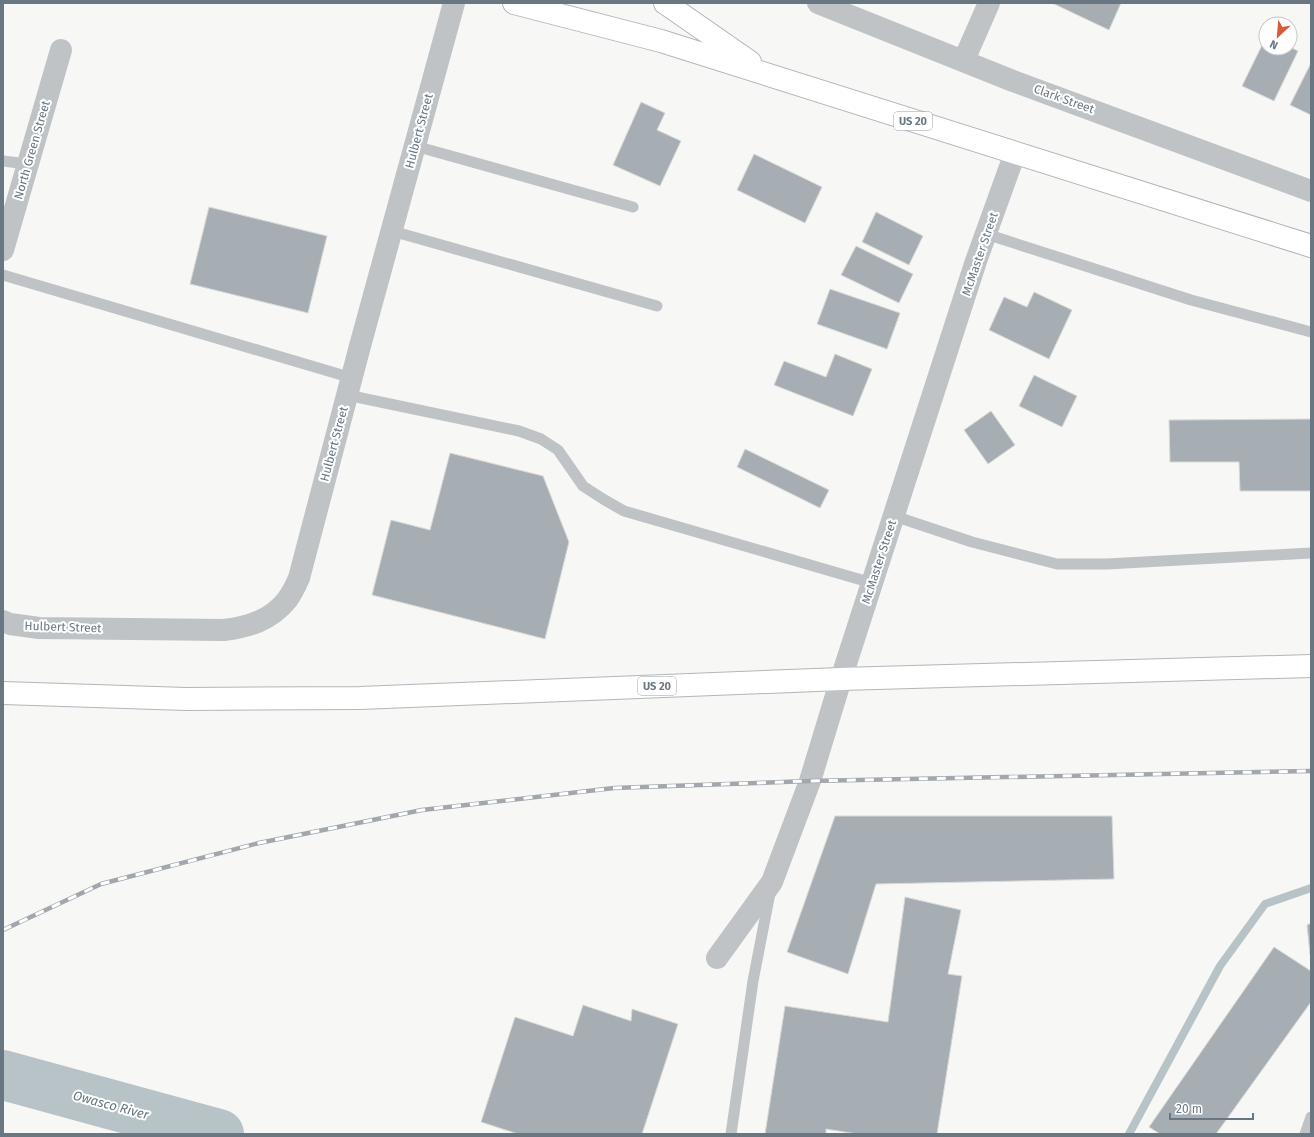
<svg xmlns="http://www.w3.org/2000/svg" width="1314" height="1137" font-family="'Fira Sans',sans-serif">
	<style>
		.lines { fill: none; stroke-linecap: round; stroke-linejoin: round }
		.stream { stroke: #b8c3c7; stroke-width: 8 }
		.river { stroke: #b8c3c7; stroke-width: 50 }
		.building { fill: #a7aeb3; stroke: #d9d9d7 }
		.highway-casing { stroke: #b2b6b9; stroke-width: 24 }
		.lane { stroke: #bfc3c6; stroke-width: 11 }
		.street { stroke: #bfc3c6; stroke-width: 22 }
		.highway { stroke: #fff; stroke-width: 22 }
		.rail-casing { stroke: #a1a7ac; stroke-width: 4.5 }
		.rail { stroke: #fff; stroke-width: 3; stroke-dasharray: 9; stroke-linecap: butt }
		.labels { text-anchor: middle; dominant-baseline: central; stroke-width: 4; stroke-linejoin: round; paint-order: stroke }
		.shield { fill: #fff; stroke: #96a0a8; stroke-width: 1 }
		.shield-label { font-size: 11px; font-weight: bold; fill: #697783 }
		.street-label { font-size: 12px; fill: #697783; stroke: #fff }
		.water-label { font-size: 13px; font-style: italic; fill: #65777f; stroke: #fff }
	</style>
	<rect width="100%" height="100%" fill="#f7f7f5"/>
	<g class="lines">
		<path class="stream" d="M1129,1134L1220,966L1265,904L1311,888"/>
		<path class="river" d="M3,1075L219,1134"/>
	</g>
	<path class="building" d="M1052,3H1121L1109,30Z
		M1266,37V48L1290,47L1298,51L1274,101L1242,86Z
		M1311,63V115L1290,105Z
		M641,102L665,113L657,130L681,141L660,186L613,165Z
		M754,154L822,187L805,223L737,190Z
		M209,207L327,236L308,313L190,284Z
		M876,212L923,236L909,265L862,242Z
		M856,246L913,274L899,303L841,275Z
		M830,289L900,313L887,349L817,324Z
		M1034,292L1072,310L1049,359L989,330L1004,297L1027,307Z
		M835,354L872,369L853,416L774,385L784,361L826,377Z
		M1034,375L1077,396L1062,427L1019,406Z
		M991,411L1015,445L988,464L964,430Z
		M1311,419V491H1240L1239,462H1170L1169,420Z
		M745,449L829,490L820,508L737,467Z
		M450,453L543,476L569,542L545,639L372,595L391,520L430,530Z
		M835,816H1112L1114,879L876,884L848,974L787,952Z
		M905,897L961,910L948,974L962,976L937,1134H857L826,1129V1134H765L785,1006L888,1022Z
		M1311,923V955H1310L1307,925Z
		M1274,947L1311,971V1002L1216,1134H1160L1149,1127Z
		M583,1005L631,1021L632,1009L678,1024L642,1134H518L481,1122L515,1017L573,1036Z"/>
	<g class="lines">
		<g class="highway-casing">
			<path id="highway" d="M514,3L661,41L1311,246
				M665,3L750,62
				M3,693L186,699L360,698L841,679L1311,666"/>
		</g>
		<path class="lane" d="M415,146L633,207
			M3,161L28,164
			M392,231L657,306
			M986,234L1191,300L1311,332
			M3,275L352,378
			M347,395L519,431L541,439L558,450L583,486L603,499L624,511L872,583
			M894,516L972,542L1057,564H1107L1311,553
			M731,1134L753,981L770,893
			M1305,1134L1311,1117"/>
		<path class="street" d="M818,3L1013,81L1311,191
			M964,60L989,3
			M3,250L61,50
			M3,621L10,624L39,628L224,630C249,627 271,620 287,600C292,593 296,585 299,578L360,346L454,3
			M717,958L772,882L810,781L841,679L976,261L1015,153"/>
		<use href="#highway" class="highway"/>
		<g class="rail-casing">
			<path id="rail" d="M3,930L101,884L259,843L422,810L614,788L810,781L1311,771"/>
		</g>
		<use href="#rail" class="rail"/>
	</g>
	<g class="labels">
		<g class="shield">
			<rect x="894" y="112" width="38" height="18" rx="3"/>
			<rect x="638" y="677" width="38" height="18" rx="3"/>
		</g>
		<g class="shield-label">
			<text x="913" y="121">US 20</text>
			<text x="657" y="686">US 20</text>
		</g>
		<g class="street-label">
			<text transform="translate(1064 99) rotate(20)">Clark Street</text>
			<text transform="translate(419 131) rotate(-75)">Hulbert Street</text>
			<text transform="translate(32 150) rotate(-74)">North Green Street</text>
			<text transform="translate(980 254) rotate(-71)">McMaster Street</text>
			<text transform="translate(334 444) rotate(-75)">Hulbert Street</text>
			<text transform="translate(879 562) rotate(-72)">McMaster Street</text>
			<text transform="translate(63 627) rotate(2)">Hulbert Street</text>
		</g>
		<g class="water-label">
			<text transform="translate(111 1105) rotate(15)">Owasco River</text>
		</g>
	</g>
	<rect width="1314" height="1137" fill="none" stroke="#697783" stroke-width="8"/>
	<g transform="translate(1278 36) rotate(206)"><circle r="19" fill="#ffffff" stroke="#c3c9cd"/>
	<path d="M0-3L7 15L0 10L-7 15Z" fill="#d45c38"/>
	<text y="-6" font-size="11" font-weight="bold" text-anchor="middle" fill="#697783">N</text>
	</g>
	<path d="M1170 1113v6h83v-6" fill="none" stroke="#697783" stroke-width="2"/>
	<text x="1176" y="1113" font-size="12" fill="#697783" stroke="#ffffff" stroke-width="3" paint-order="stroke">20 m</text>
</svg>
